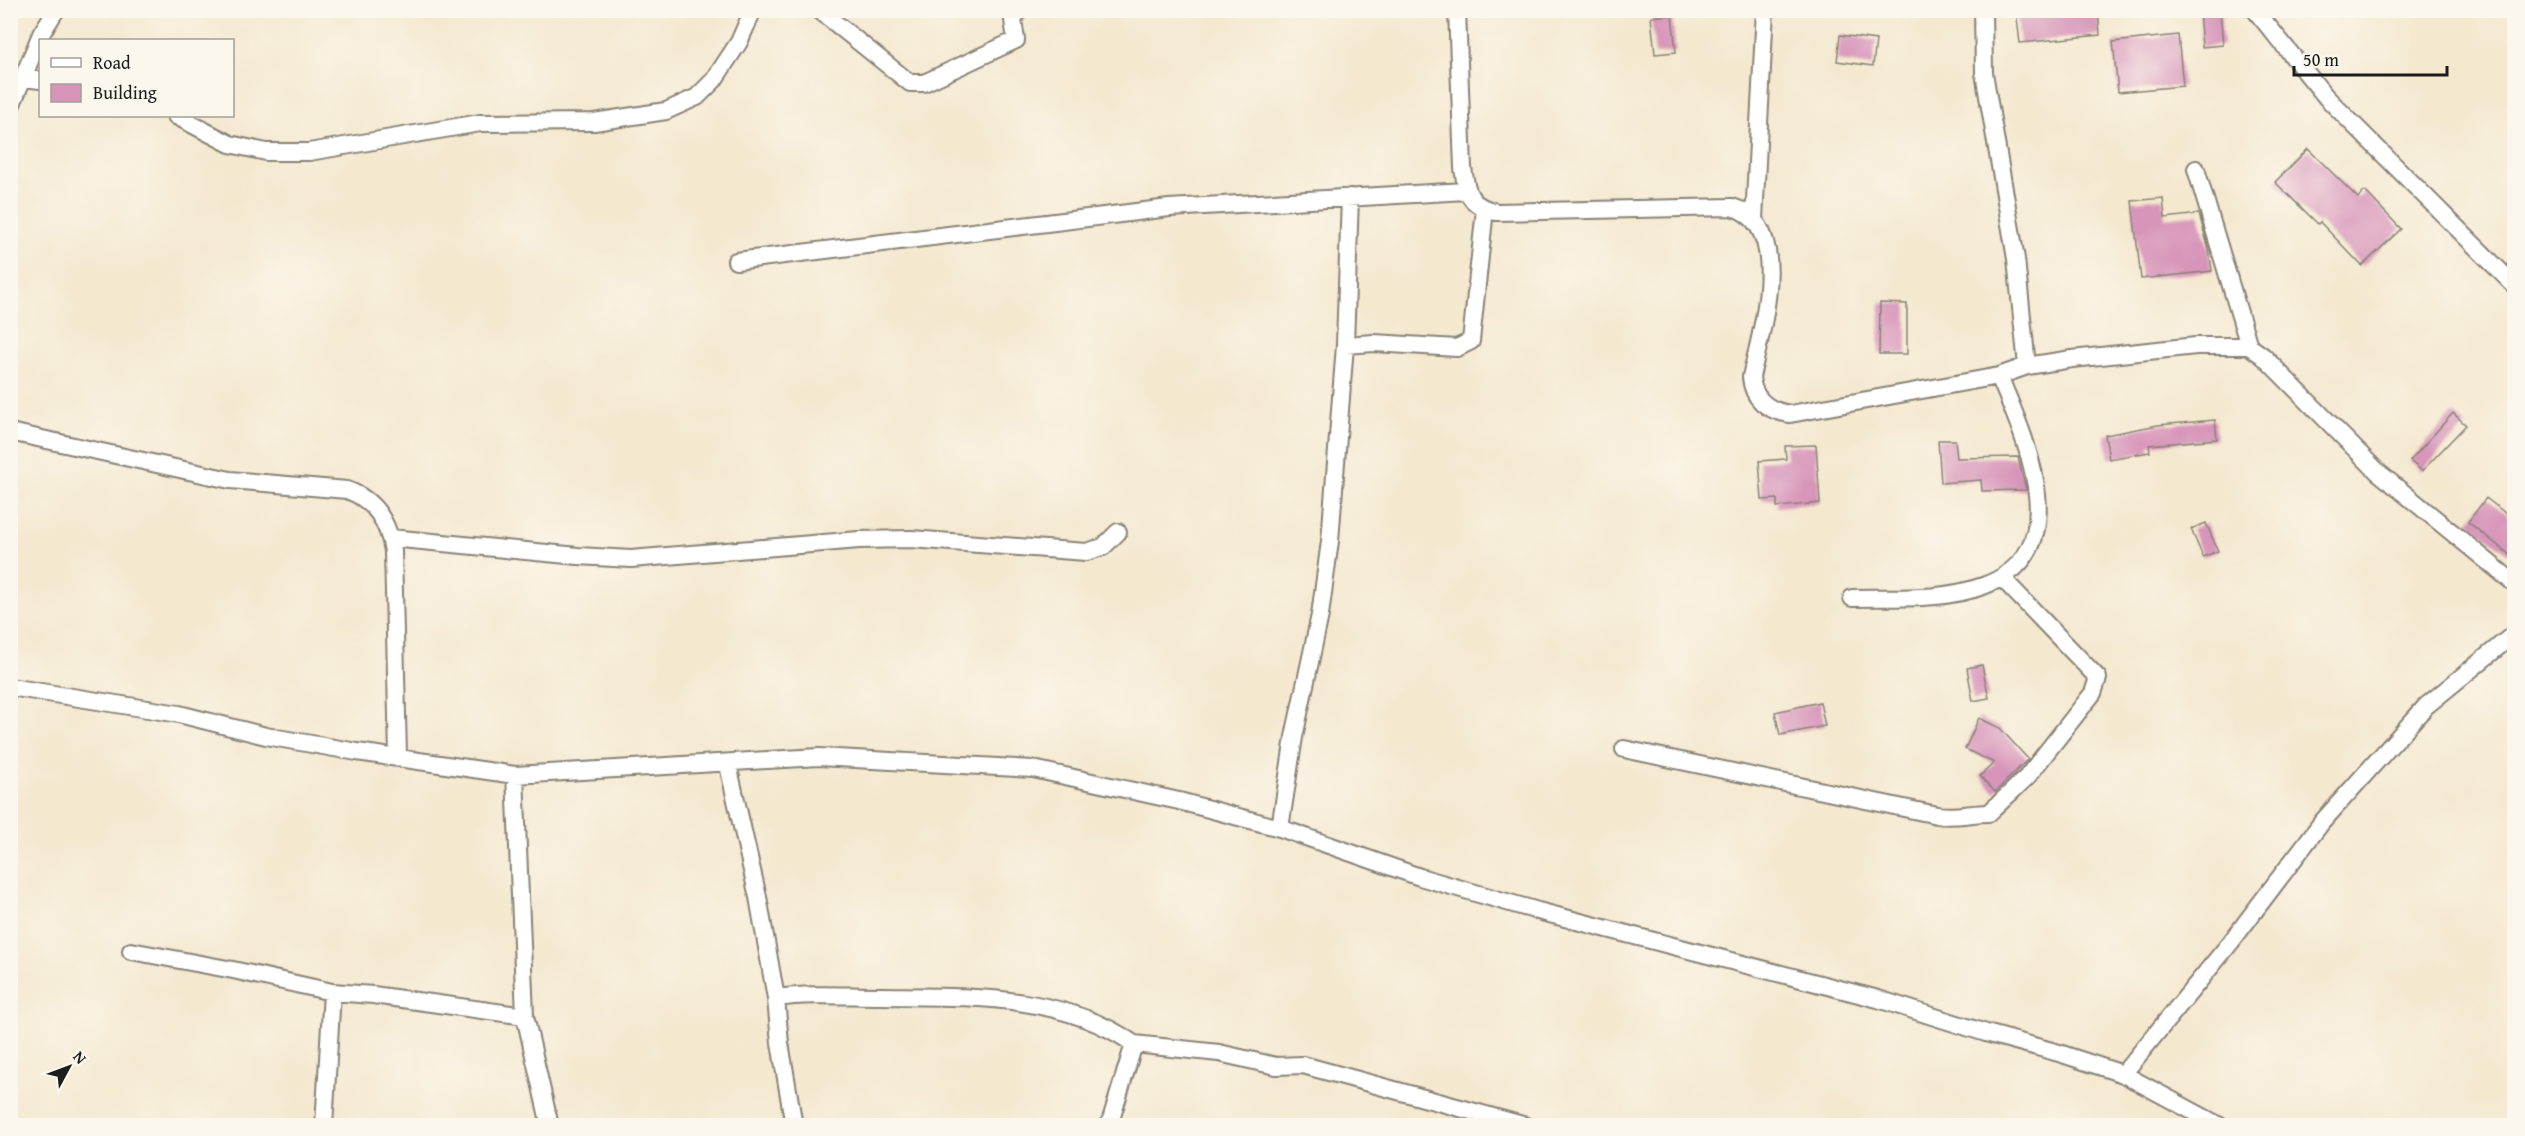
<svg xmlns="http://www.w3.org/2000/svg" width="2525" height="1136" font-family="'Gentium Book Plus',serif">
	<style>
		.building { fill: #d895ba }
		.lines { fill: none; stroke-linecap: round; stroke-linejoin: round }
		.minor-casing { stroke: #888276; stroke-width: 20 }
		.minor { stroke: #fff; stroke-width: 16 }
	</style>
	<rect width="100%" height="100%" fill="#fbf7ec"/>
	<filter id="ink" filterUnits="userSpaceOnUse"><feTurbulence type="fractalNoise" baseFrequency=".0167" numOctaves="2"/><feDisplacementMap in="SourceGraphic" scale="12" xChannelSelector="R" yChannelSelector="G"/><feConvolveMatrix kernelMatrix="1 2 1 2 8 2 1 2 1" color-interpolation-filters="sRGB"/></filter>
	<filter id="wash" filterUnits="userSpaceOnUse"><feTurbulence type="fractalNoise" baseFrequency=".008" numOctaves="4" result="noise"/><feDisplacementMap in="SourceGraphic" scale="24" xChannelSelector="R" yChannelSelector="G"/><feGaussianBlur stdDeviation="1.35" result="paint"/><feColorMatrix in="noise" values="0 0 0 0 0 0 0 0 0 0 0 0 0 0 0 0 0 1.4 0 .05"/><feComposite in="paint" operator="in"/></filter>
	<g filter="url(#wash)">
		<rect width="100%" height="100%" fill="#f4e8cf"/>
		<g id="blocks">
			<path class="building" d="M2016,10H2098L2100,35L2020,43Z
				M2199,10H2220L2223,45L2202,47Z
				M1672,15L1676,52L1655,54L1651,17Z
				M1840,35L1876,40L1873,66L1837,61Z
				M2178,35L2183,86L2118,92L2113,42Z
				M2308,149L2358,198L2365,191L2401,229L2362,266L2320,222L2318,224L2275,182Z
				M2163,198L2165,218L2199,214L2209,250L2212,271L2141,279L2132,201Z
				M1880,303L1907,304V354H1879Z
				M2453,413L2466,425L2422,471L2410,461Z
				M2215,420L2217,439L2149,445L2150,452L2109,459L2105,435L2158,425Z
				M1938,440H1955L1957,458L2018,457L2026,490L1982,491L1981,480L1941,483Z
				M1816,445L1820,503L1777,507V499L1762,500L1759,461L1786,459L1785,446Z
				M2486,498L2514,520V558L2468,522Z
				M2206,523L2218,551L2203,557L2191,529Z
				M1982,665L1989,698L1973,701L1967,668Z
				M1820,702L1825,726L1780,735L1775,712Z
				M1979,718L2000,728L2028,759L1995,792L1980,776L1994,763L1965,749Z"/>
		</g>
	</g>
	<g filter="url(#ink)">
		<use href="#blocks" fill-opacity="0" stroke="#888276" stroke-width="1.5"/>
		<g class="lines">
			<g class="minor-casing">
				<path id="minor" d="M819,10L910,83H924L1016,40L1013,20L1019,10
					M1457,10L1463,168C1467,195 1469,205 1496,212L1732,207C1794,224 1761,332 1751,377C1753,400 1768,411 1790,414L1999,376L2027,366L2072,359L2196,346H2249L2263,356L2378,472L2514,583
					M1983,10L1984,73L2016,259L2027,366
					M2255,10L2326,97L2514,285
					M25,78L40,80
					M10,109L41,34L56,10
					M176,116L230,144L266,152H309L480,123L594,122L666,111L697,97L714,80L739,42L753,10
					M2196,169L2249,346
					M1754,219L1765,10
					M736,261L1169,208L1466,191
					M1345,345L1350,197
					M10,432L230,480L347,490C375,500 388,522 393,551L398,756
					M391,538L578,556L631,559L859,540L911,539L1086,552L1103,547L1118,532
					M1852,598C1895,597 1942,601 1983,586C2079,552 2025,439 1999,376
					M10,687L179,714L266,736L357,752L515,775L819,757L1033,769L1179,801L1280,828L1420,877L1538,911L1878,999L1986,1033L2059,1053L2123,1074L2220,1126
					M1624,749L1937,815C1955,818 1971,813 1989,813L2027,777L2093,693L2098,678L2002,578
					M728,765L758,897L776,998C811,993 845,996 881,996C966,997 1062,993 1134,1044
					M515,775L525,1016L550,1126
					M1280,828L1294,737L1320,615L1330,541L1345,345L1374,343L1457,348L1471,341L1485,209
					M131,951L233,970L332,992L373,995L525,1016
					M776,998L780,1043L794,1126
					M2123,1074L2231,942L2322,822L2426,706L2514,634
					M324,1126L332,992
					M1109,1126L1134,1044L1219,1053L1276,1066L1303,1065L1526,1126"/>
			</g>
			<use href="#minor" class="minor"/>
		</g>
	</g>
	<rect width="2525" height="1136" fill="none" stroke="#fbf7ec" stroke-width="36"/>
	<rect x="39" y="39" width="195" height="78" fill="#fbf7ec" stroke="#a29f99" stroke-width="1.5"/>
	<rect x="51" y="58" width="30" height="9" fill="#ffffff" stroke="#a29f99" stroke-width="1.5"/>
	<text x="93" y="69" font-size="18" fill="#1c1c1c">Road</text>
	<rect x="51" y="84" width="30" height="18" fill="#d895ba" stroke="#a29f99" stroke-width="1.5"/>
	<text x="93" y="99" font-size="18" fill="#1c1c1c">Building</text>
	<g transform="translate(69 1067) rotate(49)" stroke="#fbf7ec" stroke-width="4.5" paint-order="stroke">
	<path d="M0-4.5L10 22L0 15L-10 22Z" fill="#1c1c1c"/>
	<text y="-9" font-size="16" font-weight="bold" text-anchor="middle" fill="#1c1c1c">N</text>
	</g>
	<path d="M2294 66v9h153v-9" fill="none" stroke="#1c1c1c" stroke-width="3"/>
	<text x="2303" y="66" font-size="18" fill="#1c1c1c" stroke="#fbf7ec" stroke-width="4.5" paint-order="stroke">50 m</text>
</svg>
